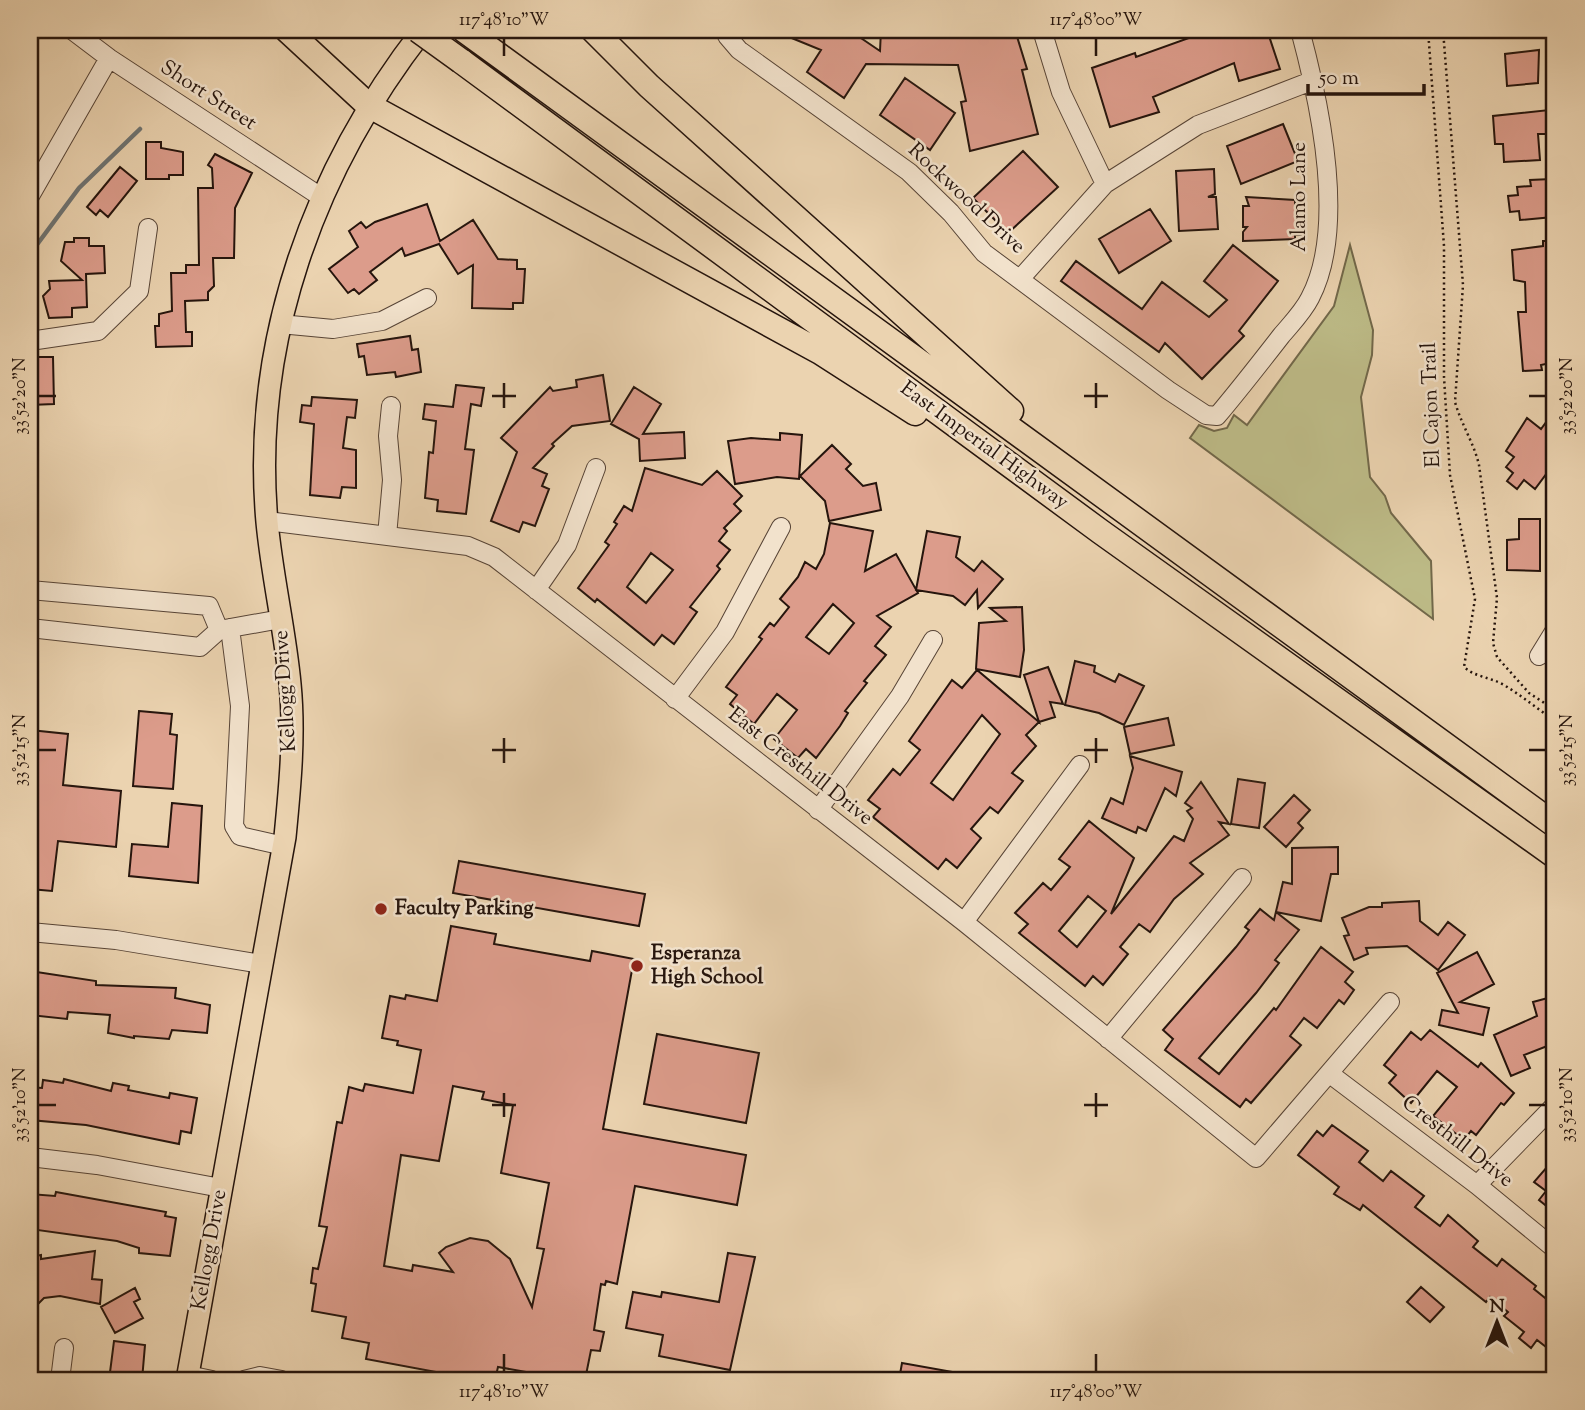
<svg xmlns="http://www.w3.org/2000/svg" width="1585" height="1410" font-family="'Sorts Mill Goudy',serif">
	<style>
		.green { fill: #bdbb87; stroke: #72684a; stroke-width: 2 }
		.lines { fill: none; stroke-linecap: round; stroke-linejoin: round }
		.stream { stroke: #6e7473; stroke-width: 4.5 }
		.building { fill: #dc9c8b; stroke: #26150d; stroke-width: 2; fill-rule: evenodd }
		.minor-casing { stroke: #574436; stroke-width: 20 }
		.major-casing { stroke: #26150d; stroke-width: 24 }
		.highway-casing { stroke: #26150d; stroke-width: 27 }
		.path { stroke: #26150d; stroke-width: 2.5; stroke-dasharray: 2 3.5; stroke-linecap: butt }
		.minor { stroke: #f2e2cc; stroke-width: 18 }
		.major { stroke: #ebd3b0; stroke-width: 21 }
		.highway { stroke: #ebd3b0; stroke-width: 24 }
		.highway-bridge-casing { stroke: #26150d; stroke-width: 27; stroke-linecap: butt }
		.highway-bridge { stroke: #ebd3b0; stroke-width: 24 }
		.ticks { fill: none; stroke: #26150d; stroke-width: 2.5 }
		.poi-dot { fill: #8f2418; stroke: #f2e2cc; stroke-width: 2.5 }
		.labels { text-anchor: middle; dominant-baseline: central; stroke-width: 5; stroke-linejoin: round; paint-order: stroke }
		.street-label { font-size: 21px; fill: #26150d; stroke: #f2e2cc }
		.poi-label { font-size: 21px; font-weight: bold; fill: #26150d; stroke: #f2e2cc; text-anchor: start }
		.neatline { fill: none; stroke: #26150d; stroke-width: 2.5 }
		.ticks-label { font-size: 18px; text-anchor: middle; fill: #26150d }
	</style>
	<rect width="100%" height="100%" fill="#ebd3b0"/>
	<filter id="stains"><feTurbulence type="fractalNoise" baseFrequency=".00286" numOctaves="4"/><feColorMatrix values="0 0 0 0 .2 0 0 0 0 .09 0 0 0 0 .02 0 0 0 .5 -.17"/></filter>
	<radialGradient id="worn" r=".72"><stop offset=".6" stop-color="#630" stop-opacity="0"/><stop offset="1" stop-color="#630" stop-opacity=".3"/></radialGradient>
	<path class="green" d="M1350,245L1373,330L1372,355L1361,397L1370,477L1385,496L1391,513L1431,561L1433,619L1190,438L1199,425L1214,431L1227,428L1234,415L1247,425L1334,306Z"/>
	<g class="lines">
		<path class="stream" d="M30,254L79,188L140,129"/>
	</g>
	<path class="building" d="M772,30H849L880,51L881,30H941V37L1015,30L1027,69L1022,70L1038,134L970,151L961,102L966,101L958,65L866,64L844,98L807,72L821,50Z
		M1211,30H1267L1280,69L1239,81L1234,63L1153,97L1159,112L1110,127L1092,68L1135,53L1136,57Z
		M1539,50L1538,83L1507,86L1505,54Z
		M905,78L955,113L930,150L880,115Z
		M1549,110L1551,134H1538L1540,160L1504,162L1503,144H1495L1493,116Z
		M1283,124L1298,161L1241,184L1227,146Z
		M146,142H161V148L183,152V175H169V179H146Z
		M1023,151L1058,187L1008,233L973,198Z
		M215,154L252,173L235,208L234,258H213L214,286L208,292V300L185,301L186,332H192V346L156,347L155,326H159V314L172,311L171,273H186V265H199L198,188H213L212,168L208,165Z
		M120,167L137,181L108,217L100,210L96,215L87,207Z
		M1214,169L1215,194L1208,197H1216L1218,229L1179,231L1176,171Z
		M1551,179L1553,217L1520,220L1519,211L1510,212L1508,196L1518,195L1517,187L1531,186L1530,180Z
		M1246,197L1295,200V207H1303V235H1295V239L1243,241V232L1247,227H1243V206H1249Z
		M427,204L440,241L473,220L498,259L517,260V269H525L523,303H513V309L472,308L473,265L458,274L439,244L405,256L402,248L370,272L377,280L359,294L354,289L348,293L329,269L358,247L349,231L361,222L366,228L375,222Z
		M1150,209L1171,241L1119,273L1099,239Z
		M74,238H89V246H104L105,273L86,274L87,307L72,308V317L49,318L43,296L50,289L49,281L82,280L61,261L65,242H74Z
		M1543,241H1555V362L1541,365L1542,370L1523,371L1518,312H1526L1525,282L1514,280L1512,250L1543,246Z
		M1233,245L1278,281L1239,331L1244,336L1202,379L1165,343L1159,352L1061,281L1076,261L1142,309L1162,282L1209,317L1227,300L1204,281Z
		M410,336L412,350L418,349L421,372L396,377L395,372L367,375L364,356L359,357L357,344Z
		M30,357H53L54,404L30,405Z
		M603,375L610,421L572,426L552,444L554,446L533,468L547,474L542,486L549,489L535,526L523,522L519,532L491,521L517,452L501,438L550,387L553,391L577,387L576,380Z
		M456,385L484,388L481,406L471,404L465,449L474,450L466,514L437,511L438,500L425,498L429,452L433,453L436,421L423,419L425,404L453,407Z
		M634,387L661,404L643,434L684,432L685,458L640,461L639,439L611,424Z
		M312,397L357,400L355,418L347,417L343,448L356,450V488L342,487L340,498L310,495L314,424L300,422L302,405L311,406Z
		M1555,410V473L1550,469L1535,489L1524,480L1517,489L1507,481L1513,473L1506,467L1514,457L1506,451L1527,418L1541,429Z
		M780,433L802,435L799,479L777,477L735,484L728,441L751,438L780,440Z
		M832,445L851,464L846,469L863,486L876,483L881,510L829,521L825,501L800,476Z
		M645,468L702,485L717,471L742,496L734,504L741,511L724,528L727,531L719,541L730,550L717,566L720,569L690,607L697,612L674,644L662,635L654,645L597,599L595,602L578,588L609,545L605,542L617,524L614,522L624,506L632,511ZM651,553L673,570L646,603L627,587Z
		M1519,519H1540V571L1507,570V540L1519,539Z
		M830,523L873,531L865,571L896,554L918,593L877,616L891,627L875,646L886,655L864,681L867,683L845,711L848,713L840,726L816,758L806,749L798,758L774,739L797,710L777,694L754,724L730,704L737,695L726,687L762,639L759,637L770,623L774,626L789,607L780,599L798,577L805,562L816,569L824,554ZM833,604L854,623L829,654L806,637Z
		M927,531L960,537L956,557L974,571L982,561L1003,579L978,608L977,590L965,605L953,596L916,590Z
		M1022,607L1024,650L1020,677L976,669L979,623L1006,621L990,608Z
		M1075,661L1095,666L1094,672L1115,682L1119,674L1144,686L1124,725L1099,713L1065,705Z
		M1048,667L1063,704L1050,702L1055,717L1039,722L1026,735L1036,746L1012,773L1023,781L998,813L990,807L971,829L981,838L957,868L946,859L938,869L873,817L880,809L868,800L893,769L900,775L920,750L909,741L952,680L962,688L977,670L1039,722L1024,675ZM982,715L1000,734L953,800L931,783Z
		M139,711L172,714L170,734L177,735L173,789L133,786Z
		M1168,718L1174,745L1130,754L1124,727Z
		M30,730L68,734L63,785L121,791L116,847L58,841L52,891L30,889Z
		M1130,756L1182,772L1176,796L1165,788L1146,831L1138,827L1136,833L1102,818L1111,798L1123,804L1133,768Z
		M1238,779L1265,783L1259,828L1231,824Z
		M1201,782L1229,824L1219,822L1229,835L1190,863L1203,874L1174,899L1150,932L1139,924L1120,947L1128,954L1103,985L1093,976L1085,986L1019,933L1028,924L1015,913L1043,883L1051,890L1070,867L1059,859L1089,821L1134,858L1111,914L1174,836L1184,841L1193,819L1187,811L1192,808L1185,803ZM1088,896L1106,911L1077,947L1059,931Z
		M1294,795L1310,810L1298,823L1303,828L1286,847L1264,827Z
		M172,803L202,806L198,883L129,876L132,844L168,847Z
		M1338,847V874H1331L1321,921L1276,912L1299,930L1275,960L1279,963L1256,993L1199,1058L1219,1074L1274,1008L1276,1010L1321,947L1353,972L1345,982L1354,990L1344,1004L1339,1000L1317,1028L1304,1018L1290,1036L1301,1045L1251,1103L1246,1099L1240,1107L1165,1050L1173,1039L1163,1030L1236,947L1249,930L1245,927L1260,909L1274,920L1283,882L1292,884V848Z
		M459,861L645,894L639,926L453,893Z
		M1419,901L1420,921L1438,935L1448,922L1465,935L1438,970L1407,946L1366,948L1368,954L1354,960L1344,936L1349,935L1342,918L1369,907H1382V903Z
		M451,926L496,934L494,944L590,961L592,951L634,959L603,1129L746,1155L737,1205L635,1186L617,1284L606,1281L605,1285L601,1284L594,1330L604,1332L600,1351L591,1350L585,1380H548L549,1376L498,1367L495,1380H479L366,1359L369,1343L342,1338L346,1317L312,1311L316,1284L311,1283L313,1268L318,1269L327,1227L319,1226L337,1122L342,1123L349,1087L363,1091L365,1084L413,1093L421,1050L397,1045L398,1041L382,1038L390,996L405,999L406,995L437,1001ZM453,1086L484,1092L482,1099L513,1105L501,1173L549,1183L537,1248L544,1249L532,1307L510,1259L488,1241L470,1238L446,1247L439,1253L453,1272L413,1265L412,1271L384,1266L401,1155L439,1161Z
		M1477,952L1494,984L1460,1002L1489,1008L1483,1035L1439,1025L1442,1010L1458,1013L1437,973Z
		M30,971L96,981V985L176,988L175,998L210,1005L207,1033L172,1030L169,1039L134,1036V1038L108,1033L110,1015L68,1012L67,1019L30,1015Z
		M1555,996V1043L1524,1055L1530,1068L1511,1076L1494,1035L1537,1016L1533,1002Z
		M1430,1030L1478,1067L1481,1063L1514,1093L1504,1105L1501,1103L1476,1135L1471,1131L1464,1140L1433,1116L1457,1087L1437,1071L1411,1103L1389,1083L1396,1075L1384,1065L1411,1032L1421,1040Z
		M657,1034L759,1053L746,1123L644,1104Z
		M64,1079L111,1091L113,1083L129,1086L128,1090L169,1098L170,1093L197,1098L191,1133L181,1131L179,1144L86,1125L30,1120V1087L42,1088L43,1080L63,1083Z
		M1332,1125L1368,1151L1359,1162L1383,1181L1391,1171L1424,1196L1415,1207L1440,1226L1448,1215L1478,1241L1473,1247L1497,1266L1502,1259L1536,1286L1534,1289L1555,1306V1354L1537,1340L1531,1348L1519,1338L1524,1332L1504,1316L1508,1312L1490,1297L1486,1302L1363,1205L1360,1210L1334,1194L1339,1187L1298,1155L1317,1131L1323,1136Z
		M1547,1167L1555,1173V1213L1539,1200L1546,1191L1534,1182Z
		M56,1192L166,1212L165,1216L176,1218L170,1256L139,1253V1248L117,1241L30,1229V1194L55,1196Z
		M95,1251L92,1279L102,1280L100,1304L60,1296L44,1298L30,1312V1257L41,1255V1259Z
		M728,1253L755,1257L730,1370L659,1356L663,1335L626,1328L633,1292L661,1297L662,1292L719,1302Z
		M1421,1287L1444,1307L1430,1322L1407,1302Z
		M135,1288L140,1299L134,1302L143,1318L115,1333L101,1307Z
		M114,1341L145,1345L142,1380H109Z
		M902,1363L964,1374L963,1380H899Z"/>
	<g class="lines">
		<g class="minor-casing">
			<path id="minor" d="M72,30L109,58L321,197
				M727,30V36L739,50L909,172L951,213L984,253L1168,390L1206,415L1217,416C1239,390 1260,363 1281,336C1291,324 1303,312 1310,298C1347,228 1320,104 1300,30
				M1042,30L1061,92L1105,184
				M30,196L109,58
				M1020,279L1105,184L1198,125L1314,80
				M280,324L333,329L382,321L427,298
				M30,341L98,331L139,291L148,228
				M267,521L468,546L494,557L964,922L1256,1158L1390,1002
				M387,536L392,480L388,436L391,406
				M30,590L209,606L219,630
				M536,590L567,545L596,468
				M30,628L200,647L219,630L281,619
				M230,628L240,706L234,826L240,836L284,846
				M1539,656L1555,630
				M675,699L725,632L781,527
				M818,810L900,696L933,640
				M964,922L1080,765
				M30,932L116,940L262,964
				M1108,1039L1242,878
				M1330,1074L1477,1185L1555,1249
				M30,1157L97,1165L221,1188
				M1477,1185L1555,1105
				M188,1375L212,1380
				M60,1380L64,1348
				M244,1380L260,1376L282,1380"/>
		</g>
		<g class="major-casing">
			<path id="major" d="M187,1380L285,837C290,786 295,735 290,684C285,630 272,576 267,522C251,342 314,170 423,30"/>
		</g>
		<g class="highway-casing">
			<path id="highway" d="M287,30L368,105L820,352L915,413
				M464,30L1555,825
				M593,30L649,86L1011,411
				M461,61L1101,532L1555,856"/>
		</g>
		<path class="path" d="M1428,30L1444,246V377L1450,475L1475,599L1464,667C1475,677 1490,677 1504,685C1522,696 1538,709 1555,721
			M1443,30L1463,285L1455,402C1461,424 1474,443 1479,465L1497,598L1493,643L1497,657L1529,693L1555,710"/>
		<use href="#minor" class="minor"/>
		<use href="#major" class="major"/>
		<use href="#highway" class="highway"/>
		<g class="highway-bridge-casing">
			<path id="highway-bridge" d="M418,30L461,61"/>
		</g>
		<use href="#highway-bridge" class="highway-bridge"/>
	</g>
	<path class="ticks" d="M504,38V56M1096,38V56M504,383V408M1096,383V408M38,396H56M492,396H516M1084,396H1108M1529,396H1546M504,738V763M1096,738V763M38,750H56M492,750H516M1084,750H1108M1529,750H1546M504,1093V1117M1096,1093V1117M38,1105H56M492,1105H516M1084,1105H1108M1529,1105H1546M504,1354V1372M1096,1354V1372"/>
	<g class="poi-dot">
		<circle cx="381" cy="909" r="7"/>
		<circle cx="637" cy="966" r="7"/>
	</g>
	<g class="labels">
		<g class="street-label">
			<text transform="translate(208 96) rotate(33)">Short Street</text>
			<text transform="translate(1300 197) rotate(-90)">Alamo Lane</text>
			<text transform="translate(966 199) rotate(43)">Rockwood Drive</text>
			<text transform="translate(1432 405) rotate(-92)">El Cajon Trail</text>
			<text transform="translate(984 446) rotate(36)">East Imperial Highway</text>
			<text transform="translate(286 691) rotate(-94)">Kellogg Drive</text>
			<text transform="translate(800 767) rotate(38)">East Cresthill Drive</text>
			<text transform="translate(1457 1142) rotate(38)">Cresthill Drive</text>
			<text transform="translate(210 1250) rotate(-80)">Kellogg Drive</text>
		</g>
		<g class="poi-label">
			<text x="395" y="909">Faculty Parking</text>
			<text x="651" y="954">Esperanza<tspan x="651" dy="24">High School</tspan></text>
		</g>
	</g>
	<rect width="1585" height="1410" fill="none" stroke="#ebd3b0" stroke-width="77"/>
	<g transform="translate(1497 1322)" stroke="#f2e2cc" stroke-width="5" paint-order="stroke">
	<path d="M0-5L12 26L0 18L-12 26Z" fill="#26150d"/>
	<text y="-10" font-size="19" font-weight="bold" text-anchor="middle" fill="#26150d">N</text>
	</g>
	<path d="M1308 84v10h116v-10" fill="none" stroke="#26150d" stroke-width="3.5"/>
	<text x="1319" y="84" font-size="21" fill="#26150d" stroke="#f2e2cc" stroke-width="5" paint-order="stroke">50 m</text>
	<rect x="38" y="38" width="1508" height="1334" class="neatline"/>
	<g class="ticks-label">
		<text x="504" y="25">117°48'10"W</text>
		<text x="1096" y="25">117°48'00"W</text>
		<text transform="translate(19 396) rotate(-90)" y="6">33°52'20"N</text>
		<text transform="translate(1566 396) rotate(-90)" y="6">33°52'20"N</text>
		<text transform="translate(19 750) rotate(-90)" y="6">33°52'15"N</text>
		<text transform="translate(1566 750) rotate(-90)" y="6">33°52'15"N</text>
		<text transform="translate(19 1105) rotate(-90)" y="6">33°52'10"N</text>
		<text transform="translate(1566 1105) rotate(-90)" y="6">33°52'10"N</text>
		<text x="504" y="1397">117°48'10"W</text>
		<text x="1096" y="1397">117°48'00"W</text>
	</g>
	<rect width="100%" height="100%" filter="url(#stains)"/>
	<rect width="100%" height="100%" fill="url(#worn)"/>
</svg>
